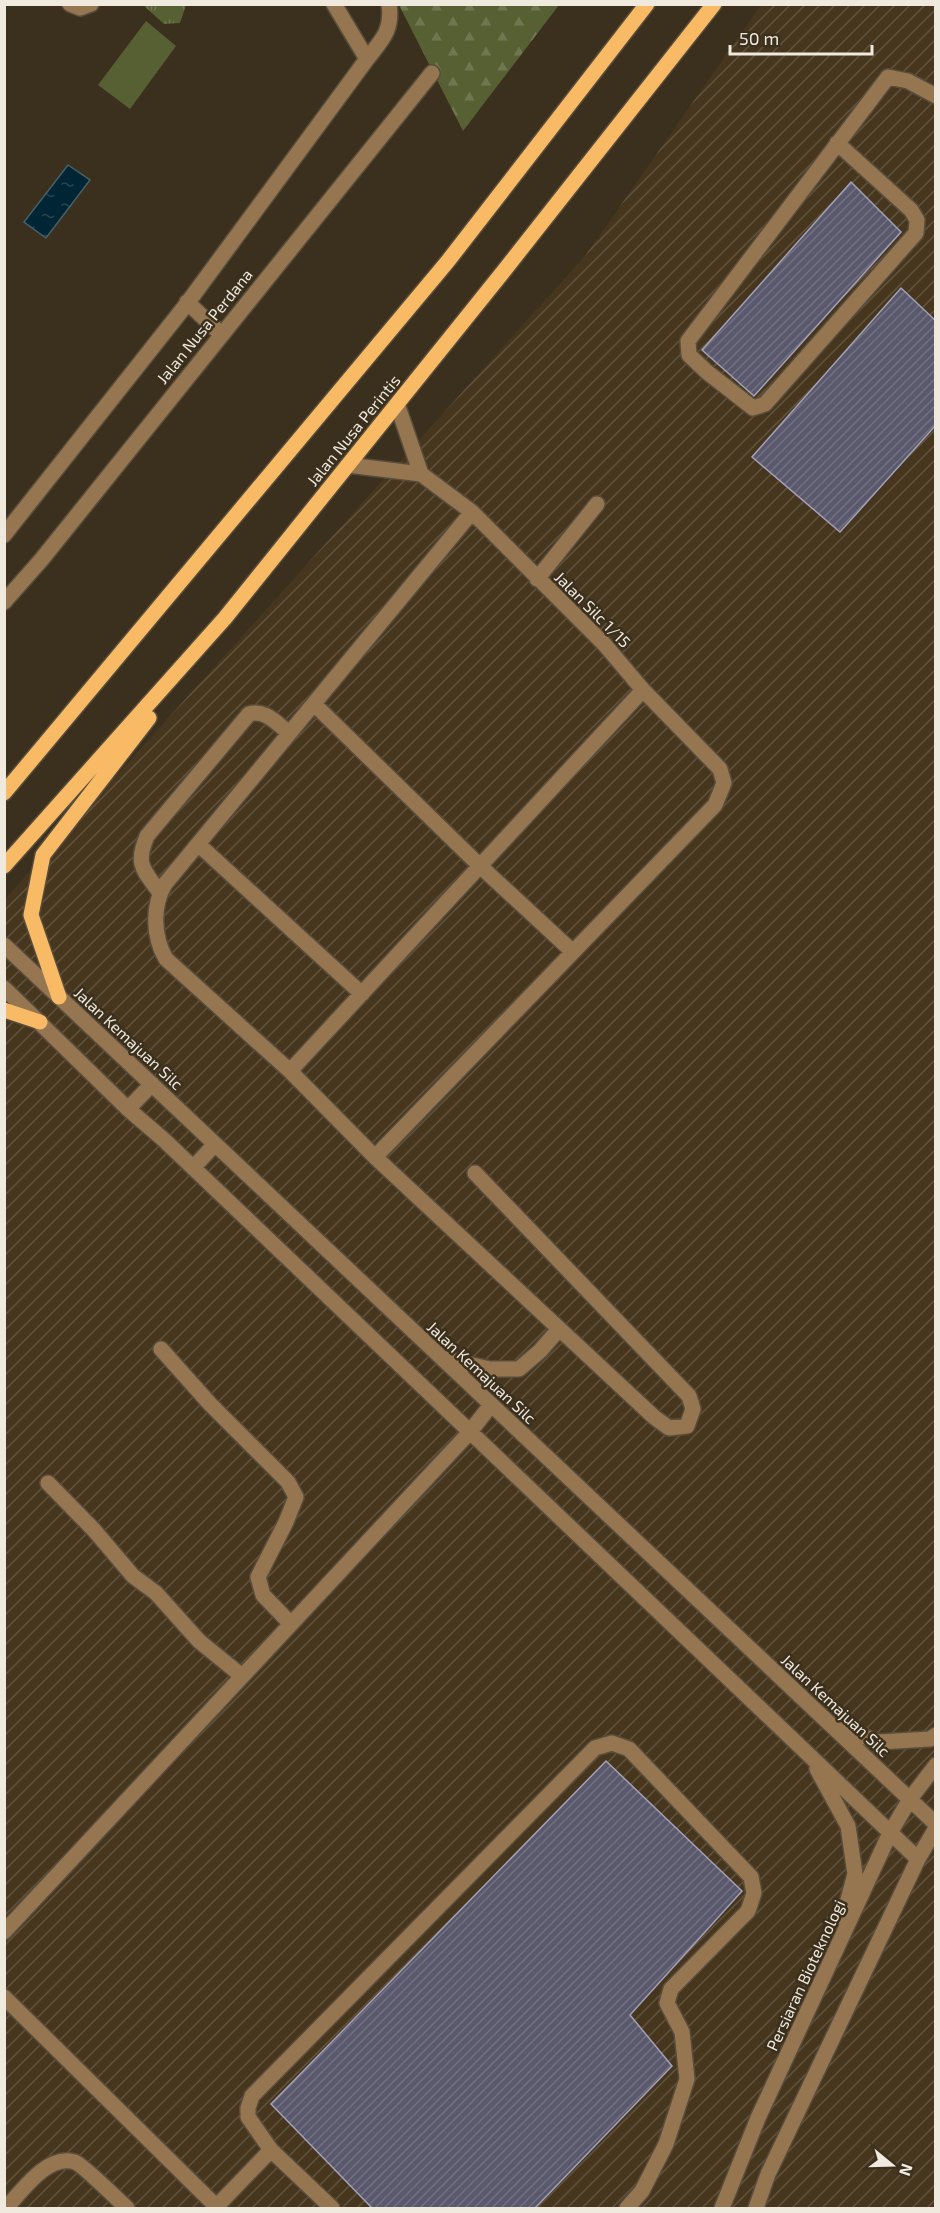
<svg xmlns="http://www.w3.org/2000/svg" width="940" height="2213" font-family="'Exo 2',sans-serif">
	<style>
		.industrial { fill: url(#industrial-furrows) }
		.forest { fill: url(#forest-firs) }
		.park { fill: url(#park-tufts) }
		.pitch { fill: #566033 }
		.water { fill: url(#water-ripples); stroke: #486068; stroke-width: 1.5 }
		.building { fill: url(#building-hatch); stroke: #a3a1b8; stroke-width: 1.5 }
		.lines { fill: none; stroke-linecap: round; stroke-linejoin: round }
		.minor-casing { stroke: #584d3c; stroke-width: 18 }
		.major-casing { stroke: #584d3c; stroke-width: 18 }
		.minor { stroke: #957650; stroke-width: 15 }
		.major { stroke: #f9ba66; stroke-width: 15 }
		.labels { text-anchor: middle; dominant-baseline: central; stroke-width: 5; stroke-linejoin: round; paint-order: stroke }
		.street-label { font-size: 16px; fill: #f0e9dd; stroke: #3b2f1d }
	</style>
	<defs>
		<pattern id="industrial-furrows" width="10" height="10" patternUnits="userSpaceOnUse" patternTransform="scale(1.5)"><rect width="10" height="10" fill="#46361e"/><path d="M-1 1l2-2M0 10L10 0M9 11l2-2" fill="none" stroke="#61533e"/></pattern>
		<pattern id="forest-firs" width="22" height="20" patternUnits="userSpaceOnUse" patternTransform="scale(1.5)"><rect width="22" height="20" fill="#566033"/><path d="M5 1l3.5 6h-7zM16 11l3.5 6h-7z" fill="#6f7750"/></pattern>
		<pattern id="park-tufts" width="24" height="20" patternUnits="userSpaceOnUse" patternTransform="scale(1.5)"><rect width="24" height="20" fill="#566033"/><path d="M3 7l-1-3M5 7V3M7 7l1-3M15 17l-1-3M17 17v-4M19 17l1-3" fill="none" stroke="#6f7750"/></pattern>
		<pattern id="water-ripples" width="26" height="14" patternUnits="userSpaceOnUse" patternTransform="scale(1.5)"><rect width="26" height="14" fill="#002636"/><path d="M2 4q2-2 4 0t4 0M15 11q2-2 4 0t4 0" fill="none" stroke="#264653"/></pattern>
		<pattern id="building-hatch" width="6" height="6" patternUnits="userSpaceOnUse" patternTransform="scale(1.5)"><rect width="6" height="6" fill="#5a586d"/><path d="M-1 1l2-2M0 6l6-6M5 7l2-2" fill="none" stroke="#727081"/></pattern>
	</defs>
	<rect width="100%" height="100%" fill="#3b2f1d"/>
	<path class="industrial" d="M761,5H935V2208H5V899L585,256Z"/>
	<path class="forest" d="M399,5H559L463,131Z"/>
	<path class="park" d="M143,5H186L180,23L164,24Z"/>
	<path class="pitch" d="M146,21L176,46L130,109L98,85Z"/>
	<path class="water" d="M68,165L90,180L46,238L24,222Z"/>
	<path class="building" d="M851,182L901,232L754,396L702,350Z
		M901,288L936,321V425L840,532L752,457Z
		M606,1761L742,1891L630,2015L672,2066L535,2208H372L271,2104Z"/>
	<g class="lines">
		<g class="minor-casing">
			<path id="minor" d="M70,4L80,8L91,4
				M367,59C382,40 393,30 389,4
				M837,143L911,210L917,220L916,233L765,404L753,408L707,372L689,355L688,341L888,77L908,81L936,96
				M187,302L221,334
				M397,404L421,474
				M348,465L421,474L472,512L605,645L643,690L720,769L724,783L715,805L375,1157
				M472,512L165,884C152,906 153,937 166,959L290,1071L375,1157L654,1417L669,1428L687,1426L693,1409L689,1396L475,1173
				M4,535L186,305L367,59L334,4
				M537,579L597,504
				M4,602L42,559L432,73
				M314,704L479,865L573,952
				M198,844L362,994
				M160,893C143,869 135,865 147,836L249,714C266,709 277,724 289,733
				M4,945L936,1824
				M4,988L128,1109L163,1139L918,1859
				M290,1071L643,690
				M128,1109L152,1084
				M193,1168L215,1144
				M161,1349L210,1404L288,1482L296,1497L286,1522L258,1577L263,1595L291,1624
				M442,1358L490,1369H519L540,1351L559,1329
				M48,1483L94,1530L133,1576L156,1593L199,1641L242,1676
				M837,1727L879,1742L930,1739L936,1735
				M817,1769L848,1826L855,1874L843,1918
				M4,1932L469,1433L491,1405
				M4,1997L218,2208
				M216,2207L271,2150
				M6,2208C22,2191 48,2153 75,2162C83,2165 118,2200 127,2208
				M332,2208L271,2150L248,2117V2108L252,2096L595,1748L612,1743L629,1749L751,1877L754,1893L748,1911L671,1989L667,2003L682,2032L687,2079L666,2144L642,2191L627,2208
				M722,2208L758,2118L890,1833L910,1799L936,1765
				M756,2208L768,2174L918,1859L936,1828"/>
		</g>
		<g class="major-casing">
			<path id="major" d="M4,793L448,261L647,4
				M4,866L225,618L503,272L714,4
				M59,997L31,915L43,855L149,718
				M4,1010L40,1022"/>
		</g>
		<use href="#minor" class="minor"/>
		<use href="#major" class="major"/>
	</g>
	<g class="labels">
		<g class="street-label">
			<text transform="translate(204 326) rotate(-51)">Jalan Nusa Perdana</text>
			<text transform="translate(353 430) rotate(-51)">Jalan Nusa Perintis</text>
			<text transform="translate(593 609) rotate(45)">Jalan Silc 1/15</text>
			<text transform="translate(129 1038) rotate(43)">Jalan Kemajuan Silc</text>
			<text transform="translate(482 1372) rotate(43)">Jalan Kemajuan Silc</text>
			<text transform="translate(836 1705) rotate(43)">Jalan Kemajuan Silc</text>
			<text transform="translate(805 1975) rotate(-65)">Persiaran Bioteknologi</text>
		</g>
	</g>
	<rect width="940" height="2213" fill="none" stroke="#f0e9dd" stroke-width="12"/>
	<g transform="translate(892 2165) rotate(109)" stroke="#3b2f1d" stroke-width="4.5" paint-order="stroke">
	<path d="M0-4.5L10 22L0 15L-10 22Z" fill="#f0e9dd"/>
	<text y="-9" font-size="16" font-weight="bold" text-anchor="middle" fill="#f0e9dd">N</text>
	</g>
	<path d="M730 45v9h142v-9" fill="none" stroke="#f0e9dd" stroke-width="3"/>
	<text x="739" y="45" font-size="18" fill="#f0e9dd" stroke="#3b2f1d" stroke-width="4.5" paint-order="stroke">50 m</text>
</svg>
